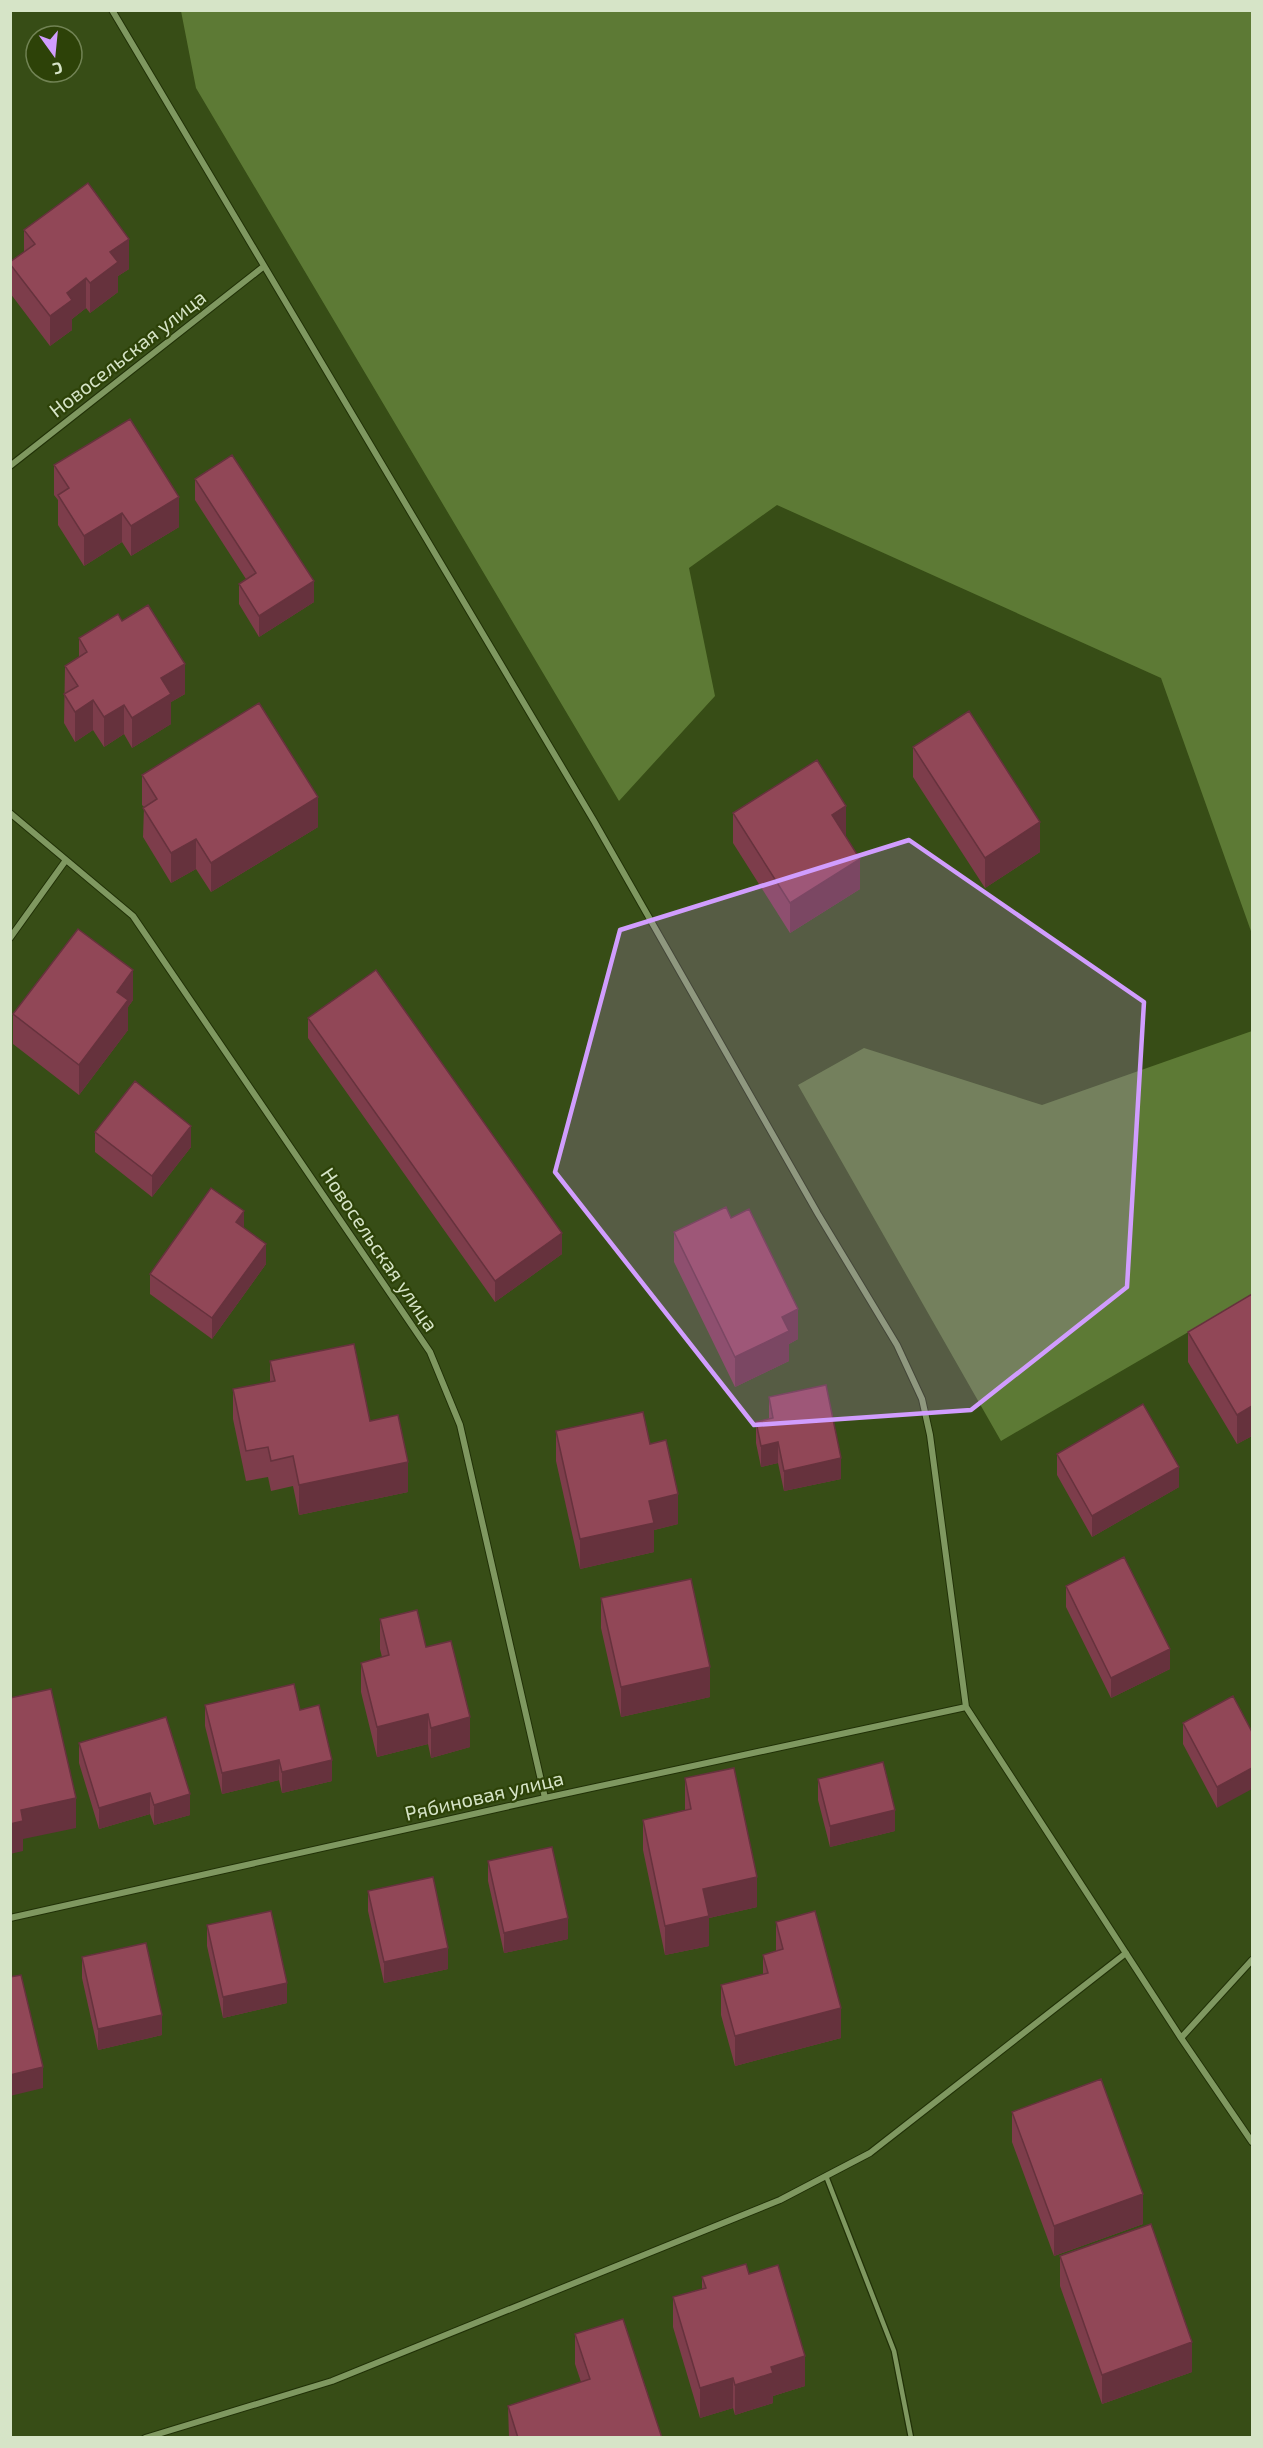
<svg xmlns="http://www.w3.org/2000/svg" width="1263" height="2448" font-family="'Exo 2',sans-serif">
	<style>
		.forest { fill: #5d7a35 }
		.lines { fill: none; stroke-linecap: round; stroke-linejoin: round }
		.service-casing { stroke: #213107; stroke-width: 7 }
		.minor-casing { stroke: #213107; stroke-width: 8 }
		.service { stroke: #7f9860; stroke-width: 4.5 }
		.minor { stroke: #7f9860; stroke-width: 6 }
		.wall { fill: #7d3d4b }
		.shaded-wall { fill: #66323d }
		.building { fill: #914757; stroke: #66323d; stroke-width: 1.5 }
		.marked { fill: #d19dfe; fill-opacity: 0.2; stroke: #d19dfe; stroke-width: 4.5; stroke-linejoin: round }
		.labels { text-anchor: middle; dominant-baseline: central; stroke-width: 4.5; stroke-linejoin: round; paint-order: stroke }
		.street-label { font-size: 20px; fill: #d6e4c7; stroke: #2d4208 }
	</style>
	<rect width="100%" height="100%" fill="#374d16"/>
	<path class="forest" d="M181,11H1252V934L1161,678L777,505L689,568L715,696L619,801L196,88Z
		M1252,1031V1295L1001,1441L798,1085L864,1048L1042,1105Z"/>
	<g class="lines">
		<g class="service-casing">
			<path id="service" d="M826,2176L894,2351L911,2438"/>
		</g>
		<g class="minor-casing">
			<path id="minor" d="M112,10L594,821L818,1214L897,1345L922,1399L930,1435L966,1707L1181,2038L1252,2142
				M10,466L263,267
				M10,813L133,916L430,1352L460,1425L545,1798
				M10,938L66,860
				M10,1918L545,1798L966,1707
				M1181,2038L1252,1960
				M145,2438L332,2381L780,2200L870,2153L1126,1953"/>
		</g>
		<use href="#service" class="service"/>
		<use href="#minor" class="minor"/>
	</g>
	<path class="wall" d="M24,230L129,269L118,276V292L90,313L86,308L72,319V330L50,346L10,293V262L24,252Z
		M54,465L179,527L131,556L122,542L84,566L58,525V500L54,495Z
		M195,479L314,602L259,637L239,604V584L246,579L195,500Z
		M122,621L185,694L171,702V724L132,748L124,734L104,747L93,730L75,742L64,723L65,666L79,657V638Z
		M913,747L1040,852L985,888L913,777Z
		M142,775L318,827L211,892L196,869L171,883L143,837L144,807L142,805Z
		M733,813L846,836H845L860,889L790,933L733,843Z
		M133,1000L128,1007V1030L79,1095L13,1044V1014Z
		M308,1018L562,1254L495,1302L308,1038Z
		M95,1132L191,1147L152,1197L95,1152Z
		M731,1218L798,1339L789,1344V1361L735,1387L674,1262V1232Z
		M266,1264L212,1339L150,1294V1274Z
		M1252,1294V1436L1237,1444L1188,1362V1332Z
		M270,1361L370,1421L408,1492L299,1515L293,1486L271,1491L268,1477L246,1481L233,1419V1389L270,1382Z
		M769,1397L841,1479L784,1491L778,1463L761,1467L756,1443V1422L769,1419Z
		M556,1431L650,1444L678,1524L654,1530V1552L580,1569L556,1461Z
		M1057,1454L1179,1487L1092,1537L1057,1475Z
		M1066,1586L1170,1669L1111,1698L1066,1607Z
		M601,1598L710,1697L621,1717L601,1628Z
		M380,1619L426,1647L470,1747L431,1758L428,1744L377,1757L361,1692V1663L382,1657L380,1649Z
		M1233,1696L1217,1808L1183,1744V1723Z
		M205,1705L300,1710L332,1781L282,1793L279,1780L222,1794L205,1726Z
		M79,1743L190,1815L154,1825L150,1814L99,1829L79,1763Z
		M685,1778L757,1907L709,1918V1946L665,1955L643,1850V1820L685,1810Z
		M818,1779L895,1831L830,1847L818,1800Z
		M488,1861L568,1939L504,1953L488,1881Z
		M368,1891L448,1969L384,1983L368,1911Z
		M776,1922L841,2038L735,2066L721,2015V1985L763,1974V1955L776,1951Z
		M207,1925L287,2003L223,2018L207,1946Z
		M82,1957L162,2035L98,2050L82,1978Z
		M1012,2112L1143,2224L1054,2256L1012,2142Z
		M1060,2256L1192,2372L1102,2404L1060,2286Z
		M749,2274L805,2386L773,2396V2403L735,2415L733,2408L700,2418L673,2327V2297L702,2289V2277Z
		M575,2334L662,2438H509L508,2406L581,2382L575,2364Z"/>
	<path class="shaded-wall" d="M129,239V269L118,276V292L90,313V283L110,252Z
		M86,278V308L72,319V330L50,346V316L67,293Z
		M179,497V527L131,556V526Z
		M122,513V542L84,566V536Z
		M314,581V602L259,637V616Z
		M185,664V694L171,702V724L132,748V718L161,678Z
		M93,700V730L75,742V712Z
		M124,705V734L104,747V717Z
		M318,797V827L211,892V863Z
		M846,806V836L832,845V815Z
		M1040,822V852L985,888V858Z
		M196,839V869L171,883V853Z
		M860,859V889L790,933V903Z
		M133,970V1000L128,1007V1030L79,1095V1065L117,992Z
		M191,1126V1147L152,1197V1176Z
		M244,1211V1232L236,1222Z
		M562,1233V1254L495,1302V1281Z
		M266,1244V1264L212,1339V1318Z
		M798,1309V1339L789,1344V1361L735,1387V1357L782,1317Z
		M1252,1406V1436L1237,1444V1415Z
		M778,1442V1463L761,1467V1446Z
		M841,1458V1479L784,1491V1471Z
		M408,1462V1492L299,1515V1485Z
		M1179,1467V1487L1092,1537V1516Z
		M678,1494V1524L654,1530V1552L580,1569V1539L649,1501Z
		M1170,1649V1669L1111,1698V1678Z
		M710,1667V1697L621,1717V1687Z
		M428,1714V1744L377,1757V1727Z
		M470,1717V1747L431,1758V1728Z
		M279,1760V1780L222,1794V1773Z
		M332,1760V1781L282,1793V1772Z
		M1252,1768V1789L1217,1808V1787Z
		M150,1793V1814L99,1829V1808Z
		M190,1794V1815L154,1825V1805Z
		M76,1798V1828L23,1839V1851L10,1854V1824L21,1810Z
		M895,1810V1831L830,1847V1826Z
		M757,1877V1907L709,1918V1946L665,1955V1926L703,1889Z
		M568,1918V1939L504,1953V1933Z
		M448,1948V1969L384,1983V1962Z
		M287,1983V2003L223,2018V1997Z
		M841,2008V2038L735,2066V2036Z
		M162,2015V2035L98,2050V2029Z
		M43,2067V2088L10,2096V2075Z
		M1143,2194V2224L1054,2256V2226Z
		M1192,2342V2372L1102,2404V2375Z
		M805,2356V2386L773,2396V2403L735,2415V2385L771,2367Z
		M733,2378V2408L700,2418V2388Z"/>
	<path class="building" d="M88,183L129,239L110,252L118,262L90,283L86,278L67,293L72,300L50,316L10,264V262L35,244L24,230Z
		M130,419L179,497L131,526L122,513L84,536L58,495L69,488L54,465Z
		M232,455L314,581L259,616L239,584L256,573L195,479Z
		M148,605L185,664L161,678L171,694L132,718L124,705L104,717L93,700L75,712L64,694L78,686L65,666L87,652L79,638L118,614L122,621Z
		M259,703L318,797L211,863L196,839L171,853L143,808L157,799L142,775Z
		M969,711L1040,822L985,858L913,747Z
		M817,760L846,806L832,815L860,859L790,903L733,813Z
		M78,929L133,970L117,992L128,1000L79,1065L13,1014Z
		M376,970L562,1233L495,1281L308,1018Z
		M135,1081L191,1126L152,1176L95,1132Z
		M211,1188L244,1211L236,1222L266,1244L212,1318L150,1274Z
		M726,1207L731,1218L749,1209L798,1309L782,1317L789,1331L735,1357L674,1232Z
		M1252,1294V1406L1237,1415L1188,1332Z
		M354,1344L370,1421L398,1415L408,1462L299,1485L293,1456L271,1461L268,1447L246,1451L233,1389L275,1381L270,1361Z
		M826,1385L841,1458L784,1471L778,1442L761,1446L756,1422L773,1418L769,1397Z
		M1143,1404L1179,1467L1092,1516L1057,1454Z
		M643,1412L650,1444L666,1440L678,1494L649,1501L654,1523L580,1539L556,1431Z
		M1124,1557L1170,1649L1111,1678L1066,1586Z
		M691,1579L710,1667L621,1687L601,1598Z
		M417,1610L426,1647L451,1641L470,1717L431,1728L428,1714L377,1727L361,1663L389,1655L380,1619Z
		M294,1684L300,1710L319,1705L332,1760L282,1772L279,1760L222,1773L205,1705Z
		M51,1689L76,1798L21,1810L23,1821L10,1824V1741H11L10,1737V1698Z
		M1233,1696L1252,1732V1768L1217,1787L1183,1723Z
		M166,1717L190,1794L154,1805L150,1793L99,1808L79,1743Z
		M883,1762L895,1810L830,1826L818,1779Z
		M734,1768L757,1877L703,1889L709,1916L665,1926L643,1820L691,1809L685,1778Z
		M552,1847L568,1918L504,1933L488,1861Z
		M433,1877L448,1948L384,1962L368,1891Z
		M271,1911L287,1983L223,1997L207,1925Z
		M815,1911L841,2008L735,2036L721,1985L768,1973L763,1955L783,1949L776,1922Z
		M146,1943L162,2015L98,2029L82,1957Z
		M21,1975L43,2067L10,2075V1977Z
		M1101,2079L1143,2194L1054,2226L1012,2112Z
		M1151,2224L1192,2342L1102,2375L1060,2256Z
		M746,2264L749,2274L778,2265L805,2356L771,2367L773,2373L735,2385L733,2378L700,2388L673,2297L706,2288L702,2277Z
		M623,2319L662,2438H518L508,2406L590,2379L575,2334Z"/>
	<path class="marked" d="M909,840L1144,1002L1127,1287L971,1410L754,1425L555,1172L620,930Z"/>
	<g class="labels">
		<g class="street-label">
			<text transform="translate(127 353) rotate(-38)">Новосельская улица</text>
			<text transform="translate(380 1249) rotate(56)">Новосельская улица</text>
			<text transform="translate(484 1795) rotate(-13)">Рябиновая улица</text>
		</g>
	</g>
	<rect width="1263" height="2448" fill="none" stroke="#d6e4c7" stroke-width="24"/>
	<g transform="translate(54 54) rotate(165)"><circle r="28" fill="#2d4208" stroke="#718354" stroke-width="1.5"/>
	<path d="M0-4.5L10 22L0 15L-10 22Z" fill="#d19dfe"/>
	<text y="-9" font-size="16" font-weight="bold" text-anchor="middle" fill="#d6e4c7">С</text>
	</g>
</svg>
